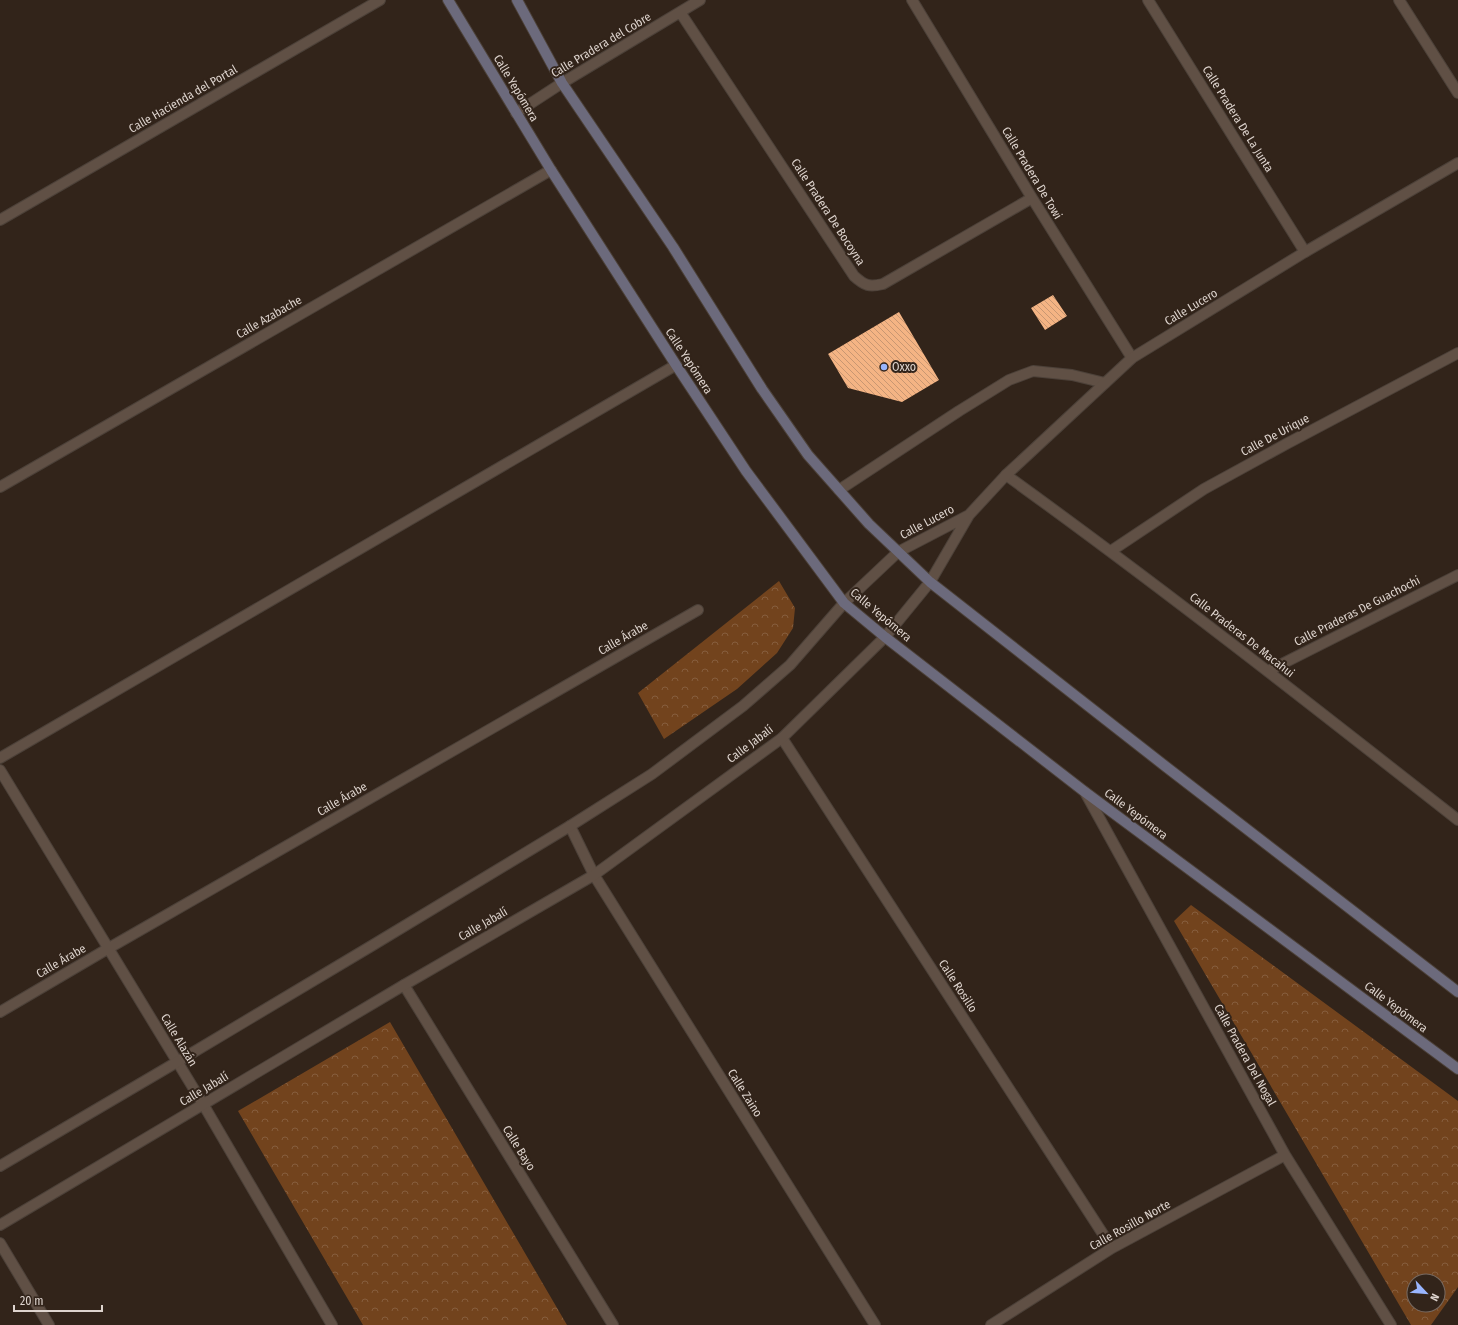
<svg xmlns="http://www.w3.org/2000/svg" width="1458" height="1325" font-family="'Fira Sans Condensed',sans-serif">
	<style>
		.park { fill: url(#park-crowns); fill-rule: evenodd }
		.building { fill: url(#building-back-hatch) }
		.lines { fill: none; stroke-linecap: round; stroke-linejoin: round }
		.service-casing { stroke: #4c4139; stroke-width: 12 }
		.minor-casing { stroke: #4c4139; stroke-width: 12 }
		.tertiary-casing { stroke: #4c4139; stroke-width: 12 }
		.secondary-casing { stroke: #4c4139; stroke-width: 12 }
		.service { stroke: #605045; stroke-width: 10 }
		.minor { stroke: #605045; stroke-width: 10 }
		.tertiary { stroke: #605045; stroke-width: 10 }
		.secondary { stroke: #6c6a7c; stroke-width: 10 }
		.poi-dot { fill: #99b5fd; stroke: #32241a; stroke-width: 1.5 }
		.labels { text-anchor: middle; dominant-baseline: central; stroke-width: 4; stroke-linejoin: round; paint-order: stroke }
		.street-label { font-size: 12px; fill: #ded4ce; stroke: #32241a }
		.poi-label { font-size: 12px; fill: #ded4ce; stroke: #32241a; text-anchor: start }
	</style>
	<defs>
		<pattern id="park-crowns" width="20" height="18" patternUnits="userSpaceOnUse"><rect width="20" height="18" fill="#72431d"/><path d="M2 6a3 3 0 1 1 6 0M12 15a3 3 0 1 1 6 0" fill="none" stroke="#865d3d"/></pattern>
		<pattern id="building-back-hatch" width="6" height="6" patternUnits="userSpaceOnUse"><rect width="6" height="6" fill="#f4b484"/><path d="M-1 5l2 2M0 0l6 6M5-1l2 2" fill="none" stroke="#c89772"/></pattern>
	</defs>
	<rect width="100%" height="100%" fill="#32241a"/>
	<path class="park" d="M779,581L795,608L793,628L777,653L737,689L664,739L638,693Z
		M1191,905L1458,1101V1287L1431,1325H1411L1174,921ZM1414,1281H1438V1305H1414Z
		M390,1022L567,1325H363L238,1111Z"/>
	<path class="building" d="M1053,295L1067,316L1045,330L1031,308Z
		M899,312L939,380L902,402L848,388L828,354Z"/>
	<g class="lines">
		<g class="service-casing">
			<path id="service" d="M839,490L959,411L1009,380L1033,371L1072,375L1105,383"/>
		</g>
		<g class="minor-casing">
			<path id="minor" d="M912,0L1032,198L1132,358
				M1148,0L1305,252
				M1399,0L1458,93
				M680,12L854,276C865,286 869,287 883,284L1032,198
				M516,113L562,83L700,0
				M0,220L380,0
				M1006,475C1160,586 1309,703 1458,820
				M0,487L551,170
				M1111,551L1204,489L1288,443L1458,353
				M1268,671L1458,575
				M782,738L1112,1248
				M0,758L676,365
				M0,770L203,1104L332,1325
				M1085,792L1285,1155L1391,1325
				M570,826L594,875L875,1325
				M404,985L613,1325
				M0,1012L109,948L698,610
				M0,1243L49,1325
				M991,1325L1112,1248L1285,1155"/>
		</g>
		<g class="tertiary-casing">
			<path id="tertiary" d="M0,1166L177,1062L373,945L570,826L652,774L743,706L790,665L844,603L898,552L969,515
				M0,1225L404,985L594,875L782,738L885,637L930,582L969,515L1006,475L1132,358L1305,252L1458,163"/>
		</g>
		<g class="secondary-casing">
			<path id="secondary" d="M448,0L551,170L676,365L746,471L844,603L885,637L1085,792L1458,1069
				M517,0L562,83L673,247L762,389L808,455L869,524L930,582L1165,766L1458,992"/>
		</g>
		<use href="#service" class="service"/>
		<use href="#minor" class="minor"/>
		<use href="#tertiary" class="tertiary"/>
		<use href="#secondary" class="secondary"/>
	</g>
	<circle class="poi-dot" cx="884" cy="367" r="4"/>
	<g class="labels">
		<g class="street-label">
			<text transform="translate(601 45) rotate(-31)">Calle Pradera del Cobre</text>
			<text transform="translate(516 88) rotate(59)">Calle Yepómera</text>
			<text transform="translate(183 99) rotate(-30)">Calle Hacienda del Portal</text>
			<text transform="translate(1238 119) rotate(58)">Calle Pradera De La Junta</text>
			<text transform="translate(1032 173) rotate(59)">Calle Pradera De Towi</text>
			<text transform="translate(828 212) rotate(57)">Calle Pradera De Bocoyna</text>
			<text transform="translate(1191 307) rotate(-31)">Calle Lucero</text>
			<text transform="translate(269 317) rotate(-30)">Calle Azabache</text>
			<text transform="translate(689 361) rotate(57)">Calle Yepómera</text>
			<text transform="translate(1275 435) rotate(-28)">Calle De Urique</text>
			<text transform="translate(927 522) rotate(-28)">Calle Lucero</text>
			<text transform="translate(1357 611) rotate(-27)">Calle Praderas De Guachochi</text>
			<text transform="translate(881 615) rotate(40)">Calle Yepómera</text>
			<text transform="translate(1242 635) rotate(38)">Calle Praderas De Macahui</text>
			<text transform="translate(623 638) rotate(-30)">Calle Árabe</text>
			<text transform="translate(750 744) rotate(-37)">Calle Jabalí</text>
			<text transform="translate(342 799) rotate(-30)">Calle Árabe</text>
			<text transform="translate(1136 814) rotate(37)">Calle Yepómera</text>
			<text transform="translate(483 924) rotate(-30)">Calle Jabalí</text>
			<text transform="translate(61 961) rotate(-30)">Calle Árabe</text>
			<text transform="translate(958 986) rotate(57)">Calle Rosillo</text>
			<text transform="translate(1396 1007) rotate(37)">Calle Yepómera</text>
			<text transform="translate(179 1040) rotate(59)">Calle Alazán</text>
			<text transform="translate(1245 1055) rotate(61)">Calle Pradera Del Nogal</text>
			<text transform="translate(204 1089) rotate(-31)">Calle Jabalí</text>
			<text transform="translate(745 1093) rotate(58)">Calle Zaino</text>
			<text transform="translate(519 1148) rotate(58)">Calle Bayo</text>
			<text transform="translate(1130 1225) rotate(-29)">Calle Rosillo Norte</text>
		</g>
		<g class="poi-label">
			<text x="892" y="367">Oxxo</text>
		</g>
	</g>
	<g transform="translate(1426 1293) rotate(116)"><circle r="19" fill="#32241a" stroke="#776a62"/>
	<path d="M0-3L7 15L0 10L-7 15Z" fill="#99b5fd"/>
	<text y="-6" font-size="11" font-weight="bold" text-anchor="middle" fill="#ded4ce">N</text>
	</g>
	<path d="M14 1305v6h88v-6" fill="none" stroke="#ded4ce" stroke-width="2"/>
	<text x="20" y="1305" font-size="12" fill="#ded4ce" stroke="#32241a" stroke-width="3" paint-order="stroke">20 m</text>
</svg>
